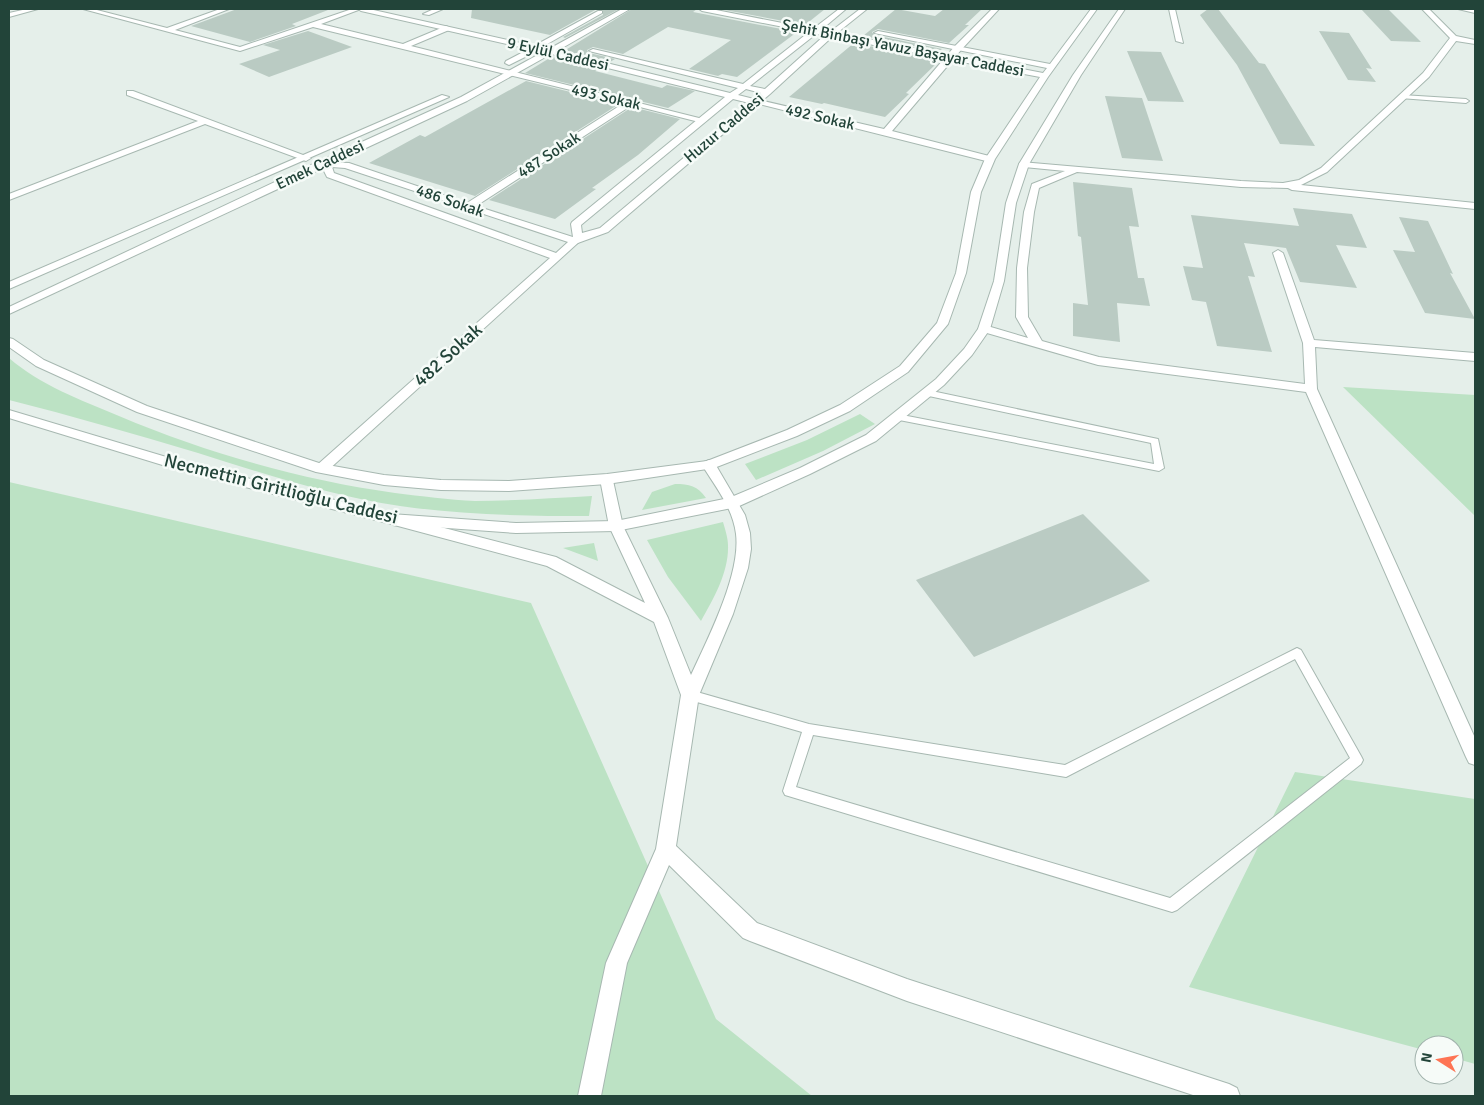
<svg xmlns="http://www.w3.org/2000/svg" width="1484" height="1105" font-family="Signika,sans-serif">
	<style>
		.green { fill: #bce2c4 }
		.building { fill: #bacbc3 }
		.lines { fill: none; stroke-linecap: round; stroke-linejoin: round }
		.service-casing { stroke: #a7b8b1; stroke-width: 2 }
		.minor-casing { stroke: #a7b8b1; stroke-width: 2 }
		.tertiary-casing { stroke: #a7b8b1; stroke-width: 2 }
		.service { fill: #fff; fill-rule: evenodd }
		.minor { fill: #fff; fill-rule: evenodd }
		.tertiary { fill: #fff; fill-rule: evenodd }
		.labels { text-anchor: middle; dominant-baseline: central; stroke-width: 5; stroke-linejoin: round; paint-order: stroke }
		.far-street-label { font-size: 16px; fill: #224439; stroke: #f6fbf8 }
		.street-label { font-size: 19px; fill: #224439; stroke: #f6fbf8 }
	</style>
	<rect width="100%" height="100%" fill="#e5efea"/>
	<path class="green" d="M9,358C40,385 81,400 119,416C207,453 301,480 395,493C421,496 449,500 475,501C514,501 553,498 592,496L589,516C526,516 463,515 400,506C331,496 265,474 198,453C135,434 72,416 9,400Z
		M1343,387L1475,395V516Z
		M860,414L875,424L823,451L756,480L745,464L807,440Z
		M9,482L531,603L716,1019L812,1096H9Z
		M675,484C689,484 698,486 706,498L642,510L652,492Z
		M723,522C725,529 728,538 728,545C729,572 714,598 701,621L668,577L647,540Z
		M594,543L598,561L563,548Z
		M1295,772L1475,799V1064L1454,1058V1045H1424V1050L1189,987Z"/>
	<path class="building" d="M237,9H328V10L292,24L296,26L250,42L191,26Z
		M472,9H619L565,38L563,37L603,15V10L597,9L550,35L471,18Z
		M632,9H697L693,12L797,32L737,77L722,74L718,76L689,69L731,40L668,27L623,54L593,47L587,50L589,53L615,59L610,62L564,51Z
		M719,9H825L805,25Z
		M896,9L935,16L944,9H982L965,25H969L949,43L878,29L872,32L874,35L942,49L939,51L863,36Z
		M1208,9H1218L1259,63L1265,64L1315,146L1280,144L1237,65L1200,15Z
		M1361,9H1388L1421,42L1391,41Z
		M308,31L352,47L269,77L239,64L280,50L263,45Z
		M1319,31L1349,33L1372,69L1366,68L1376,82L1348,80Z
		M854,43L931,58L930,59L939,61L906,93L909,94L885,117L824,103L822,104L789,97Z
		M1127,51L1161,52L1184,102L1148,101Z
		M553,56L600,68L595,71L662,88L667,85L695,91L668,108L525,73Z
		M526,81L619,104L475,196L369,163L420,135L425,137Z
		M1105,96L1142,98L1163,161L1122,158Z
		M632,107L680,119L638,155L592,188L596,189L555,219L489,200Z
		M1073,182L1132,188L1139,227L1129,226L1138,278H1144L1150,306L1117,303L1120,342L1073,336V303L1088,305L1081,237L1078,236Z
		M1293,208L1352,214L1367,248L1336,245L1357,288L1300,282L1286,248L1244,243L1255,277L1248,276L1272,352L1217,346L1206,302L1192,300L1183,266L1203,268L1191,215L1299,226Z
		M1399,217L1428,221L1453,274L1450,273L1475,319L1425,313L1393,250L1415,252Z
		M1083,514L1150,581L974,657L916,580Z"/>
	<g class="lines">
		<g class="service-casing">
			<path id="service" d="M1402,95L1466,99L1469,101L1466,103L1400,98V96Z
				M927,390L1158,439L1164,468L1159,471L894,419L893,417L894,415L897,414L1154,464L1151,443L924,395L923,393Z
				M1297,648L1301,650L1361,756L1363,760L1361,764L1177,910L1172,912L785,795L783,791L802,732L690,700L686,698L684,695L686,692L690,690L809,724L1065,765ZM1295,659L1350,758L1170,898L796,787L813,735L1066,777Z"/>
		</g>
		<g class="minor-casing">
			<path id="minor" d="M27,9H38L9,17V13Z
				M83,9H93L167,28L220,9H229L175,30L240,47L352,9H361L321,24L403,44L446,26L450,28L449,30L411,46L707,120L703,123L632,105L476,206L579,239L580,241L326,472H316L314,469L316,466L550,258L327,177L322,167L316,164L318,162L349,163L467,203L624,103L313,27L240,51ZM332,167L345,168L568,242L556,253L334,173Z
				M434,9H443L429,15L423,14Z
				M992,9H999L961,50L892,131L993,157V161L990,162L751,102L755,99L884,129L955,46Z
				M1169,9H1175L1183,43L1176,41Z
				M1422,9H1429L1456,36L1475,40V44L1456,41L1429,77L1327,172L1301,185L1475,203V209L1292,190L1288,188L1241,187L1077,172L1039,188L1034,212L1027,268L1028,317L1042,341L1099,357L1305,384L1303,343L1273,253L1278,250L1283,253L1314,340L1475,353V361L1315,347L1317,389L1475,738V765L1469,763L1466,757L1306,392L1098,365L980,331L978,329L984,325L1028,338L1016,317L1017,268L1024,212L1032,184L1065,171L1024,167L1019,164L1021,162L1241,181L1283,183L1299,180L1321,168L1423,73L1450,38Z
				M1458,9H1475V13Z
				M127,91H133L311,158L306,161L303,160L205,124L9,200V194L198,121L127,95Z
				M709,460L714,462L745,515L750,533L751,549L748,568L733,614L699,695L676,846L757,923L907,979L1229,1084L1237,1088L1240,1096H1196L907,1001L750,941L743,938L669,865L627,963L601,1096H578L606,963L656,849L681,695L654,622L547,566L398,526L393,525L391,521L393,517L398,516L556,557L645,603L609,526L600,479L602,476H612L623,526L668,618L691,675C708,638 741,574 736,534C733,508 715,486 702,465L704,462Z"/>
		</g>
		<g class="tertiary-casing">
			<path id="tertiary" d="M358,9H369L534,46L598,11H602V13L542,47L549,49L622,9H630L557,51L730,93L738,88L589,51L593,49L743,84L809,32L702,11L699,9H711L813,29L839,9H846L821,30L830,32L860,9H867L837,33L1043,73L1047,68L874,33L878,31L1050,64L1091,9H1097L1048,77L995,159L981,192L966,273L948,324L908,372L850,411L797,436L714,468L607,484L509,491L441,490L384,485L316,472L137,412L36,366L9,347V338L13,339L44,360L147,406L322,464L384,475L441,480L509,481L607,474L707,461L787,430L840,405L900,366L937,323L956,273L971,192L985,159L1040,77L832,37L770,94L608,232L575,244L570,241L573,237L571,224L572,222L725,97L551,54L467,101L9,314V307L311,165L461,97L543,52L537,51L509,65L505,63L506,61L529,49L361,11ZM816,34L825,35L765,89L750,86ZM746,89L761,93L754,99L738,95ZM733,99L749,103L600,228L582,233L581,225Z
				M1119,9H1125L1081,75L1029,164L1016,203L1004,281L990,329L972,355L944,385L876,441L810,474L737,507L616,531L516,533L391,524L182,471L9,418V410L183,462L391,514L516,523L616,521L729,498L800,468L866,435L936,379L964,349L978,329L994,281L1006,203L1019,164L1073,75Z
				M442,95L449,97L9,289V282Z"/>
		</g>
		<use href="#service" class="service"/>
		<use href="#minor" class="minor"/>
		<use href="#tertiary" class="tertiary"/>
	</g>
	<g class="labels">
		<g class="far-street-label">
			<text transform="translate(903 48) rotate(11)">Şehit Binbaşı Yavuz Başayar Caddesi</text>
			<text transform="translate(558 54) rotate(13)">9 Eylül Caddesi</text>
			<text transform="translate(606 97) rotate(13)">493 Sokak</text>
			<text transform="translate(820 117) rotate(13)">492 Sokak</text>
			<text transform="translate(724 128) rotate(-40)">Huzur Caddesi</text>
			<text transform="translate(549 155) rotate(-33)">487 Sokak</text>
			<text transform="translate(320 165) rotate(-25)">Emek Caddesi</text>
			<text transform="translate(450 201) rotate(19)">486 Sokak</text>
		</g>
		<g class="street-label">
			<text transform="translate(448 355) rotate(-42)">482 Sokak</text>
			<text transform="translate(281 489) rotate(14)">Necmettin Giritlioğlu Caddesi</text>
		</g>
	</g>
	<rect width="1484" height="1105" fill="none" stroke="#224439" stroke-width="20"/>
	<g transform="translate(1439 1060) rotate(281)"><circle r="24" fill="#f6fbf8" stroke="#a1b2ac"/>
	<path d="M0-4L9 19L0 12L-9 19Z" fill="#fe7454"/>
	<text y="-8" font-size="14" font-weight="bold" text-anchor="middle" fill="#224439">N</text>
	</g>
</svg>
